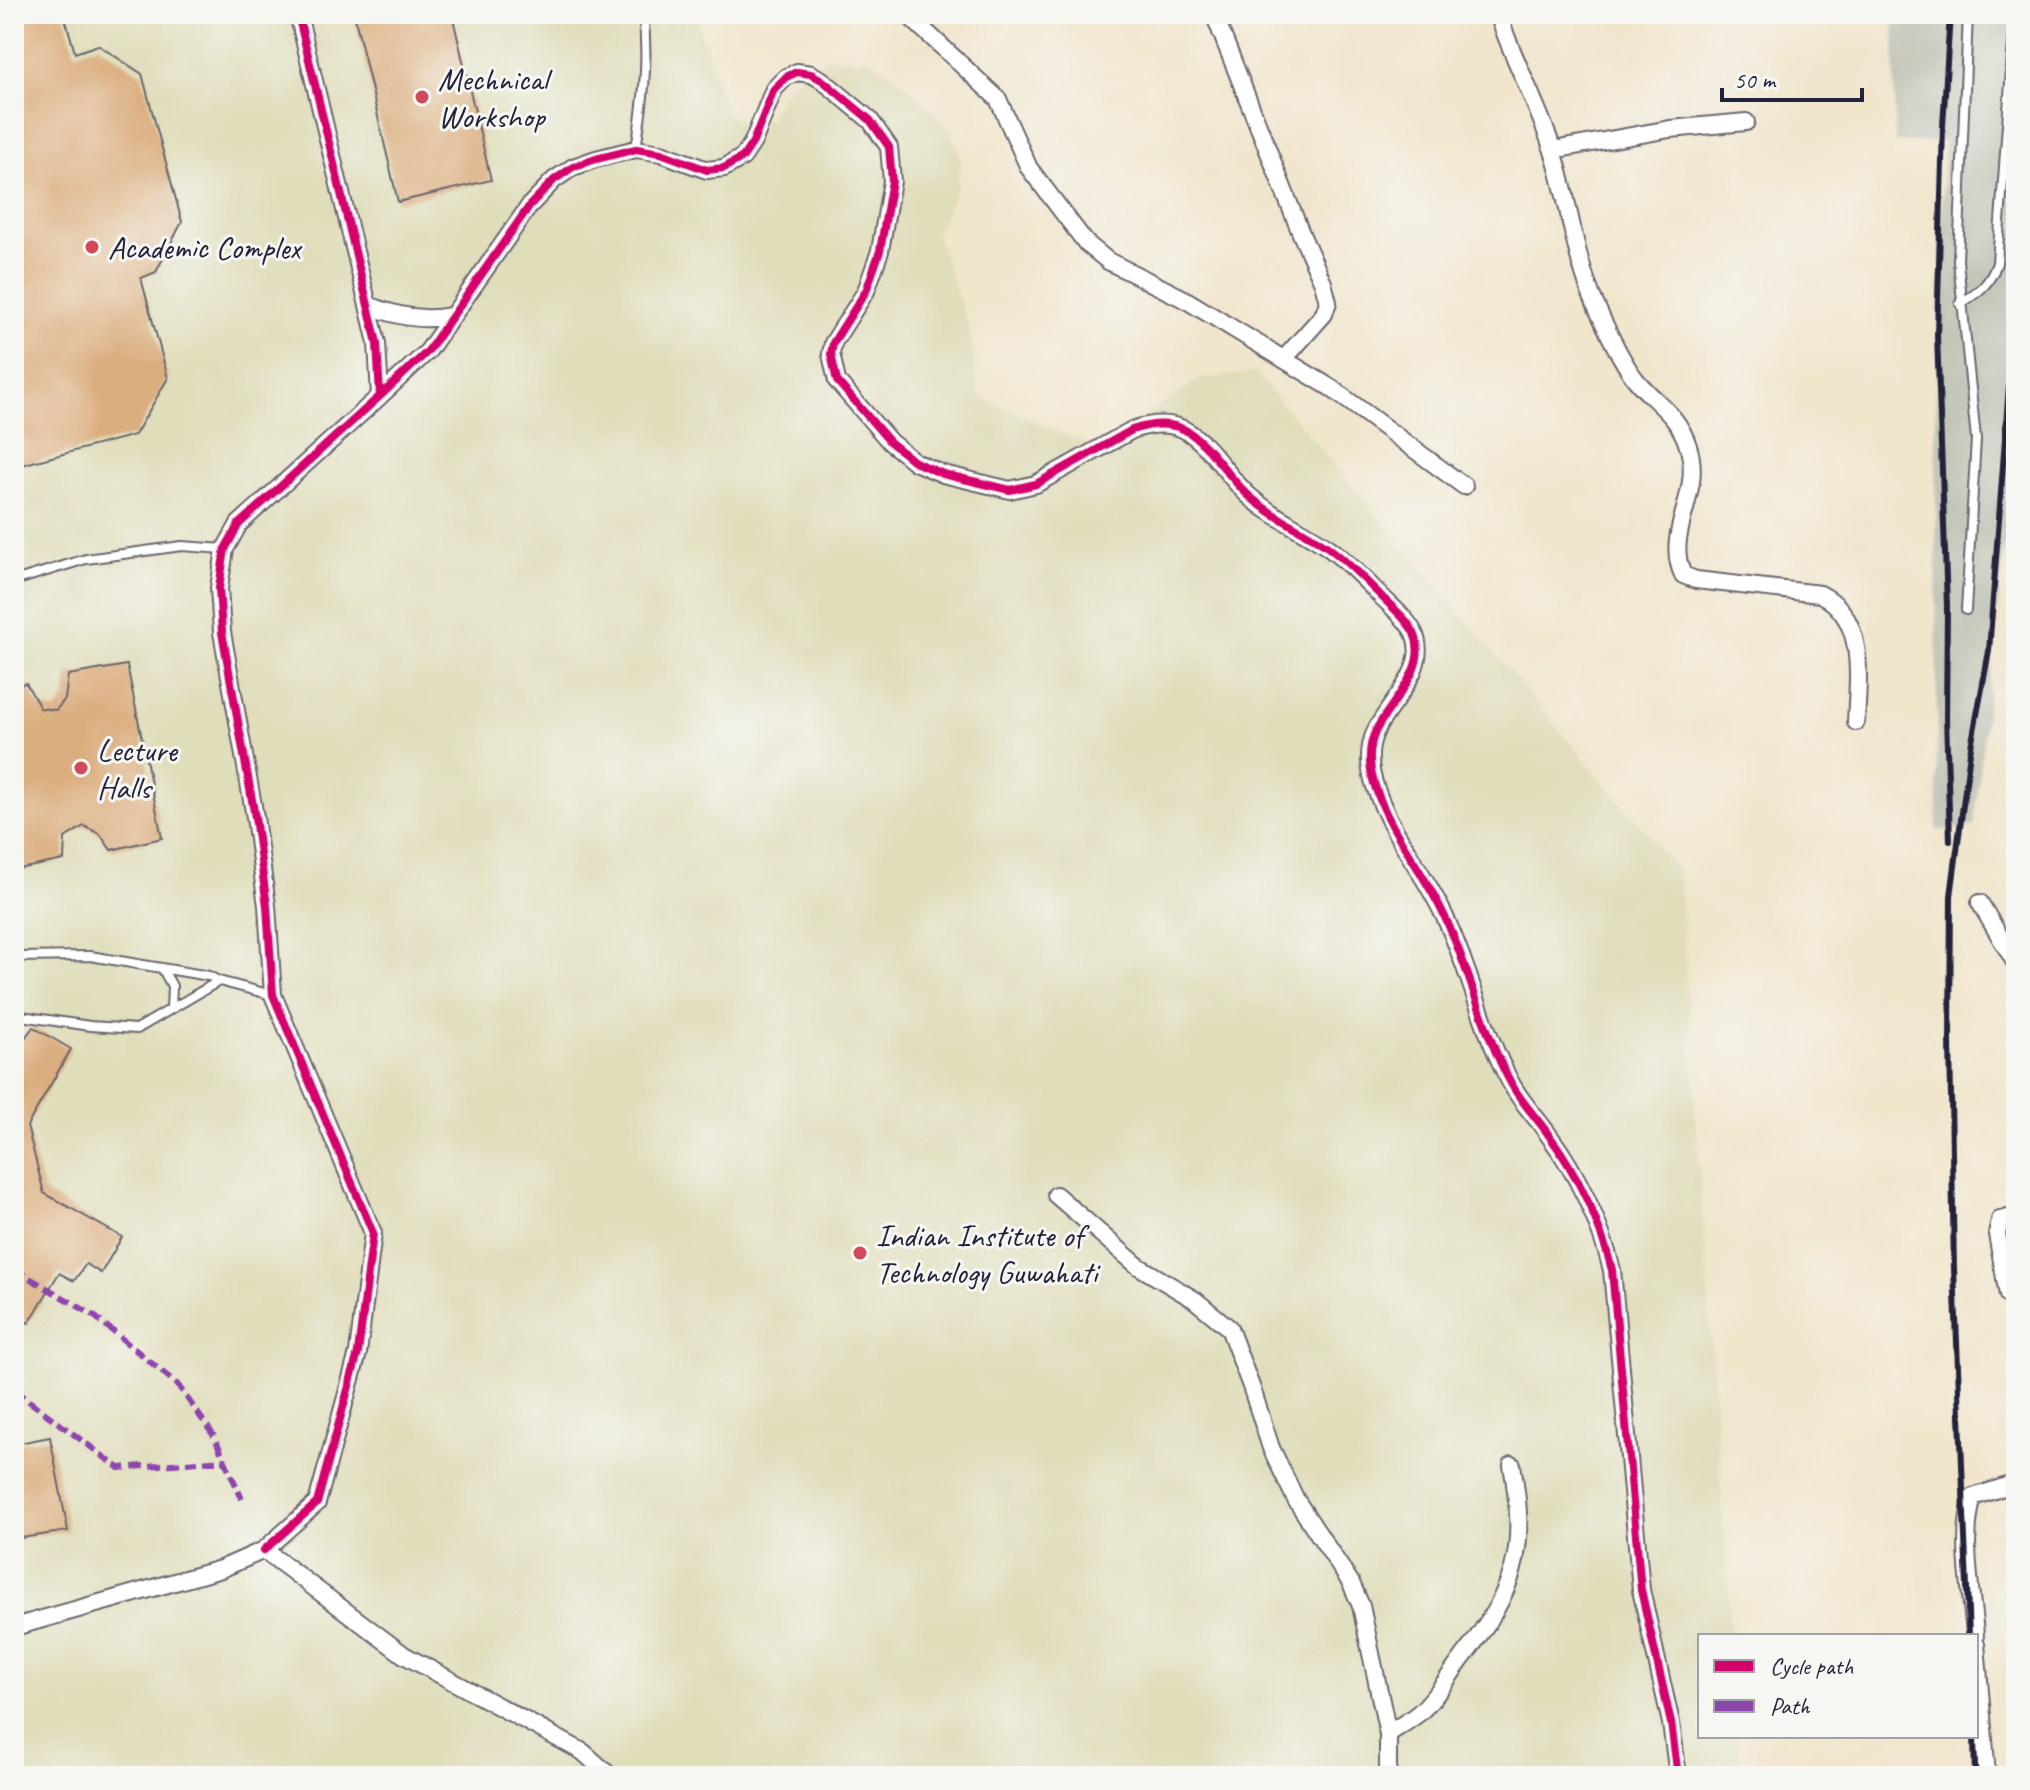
<svg xmlns="http://www.w3.org/2000/svg" width="2030" height="1790" font-family="Caveat,sans-serif">
	<style>
		.built { fill: #e0ddbb }
		.industrial { fill: #c4c6b9 }
		.building { fill: #dbae7f }
		.lines { fill: none; stroke-linecap: round; stroke-linejoin: round }
		.lane-casing { stroke: #6a666e; stroke-width: 12 }
		.street-casing { stroke: #6a666e; stroke-width: 20 }
		.lane { stroke: #fff; stroke-width: 8 }
		.street { stroke: #fff; stroke-width: 16 }
		.rail { stroke: #22223b; stroke-width: 6 }
		.quiet { stroke: #8e44ad; stroke-width: 6; stroke-dasharray: 12 6; stroke-linecap: butt }
		.cycleway-casing { stroke: #f6f6f2; stroke-width: 13 }
		.cycleway { stroke: #d6006c; stroke-width: 8 }
		.poi-dot { fill: #d1495b; stroke: #f6f6f2; stroke-width: 3 }
		.labels { text-anchor: middle; dominant-baseline: central; stroke-width: 6; stroke-linejoin: round; paint-order: stroke }
		.poi-label { font-size: 32px; fill: #22223b; stroke: #f6f6f2; text-anchor: start }
	</style>
	<rect width="100%" height="100%" fill="#f6f6f2"/>
	<filter id="ink" filterUnits="userSpaceOnUse"><feTurbulence type="fractalNoise" baseFrequency=".0125" numOctaves="2"/><feDisplacementMap in="SourceGraphic" scale="16" xChannelSelector="R" yChannelSelector="G"/><feConvolveMatrix kernelMatrix="1 2 1 2 8 2 1 2 1" color-interpolation-filters="sRGB"/></filter>
	<filter id="wash" filterUnits="userSpaceOnUse"><feTurbulence type="fractalNoise" baseFrequency=".006" numOctaves="4" result="noise"/><feDisplacementMap in="SourceGraphic" scale="32" xChannelSelector="R" yChannelSelector="G"/><feGaussianBlur stdDeviation="1.8" result="paint"/><feColorMatrix in="noise" values="0 0 0 0 0 0 0 0 0 0 0 0 0 0 0 0 0 1.4 0 .05"/><feComposite in="paint" operator="in"/></filter>
	<g filter="url(#wash)">
		<rect width="100%" height="100%" fill="#f1e5cc"/>
		<path class="built" d="M14,14H696L726,114L745,124L769,119L777,103L795,79L826,58H869L909,87L951,130L961,159L957,188L936,234L969,326L979,397L1096,448L1201,378L1256,373L1679,871L1731,1636H1700V1736H1737L1739,1776H14Z"/>
		<path class="industrial" d="M1894,14H2016V438L1974,826L1937,831L1936,410L1944,141L1895,142Z"/>
		<g id="blocks">
			<path class="building" d="M14,14H64L75,53L98,45L142,74L182,222L156,272L141,278L168,378L135,435L14,467Z
				M354,14H452L491,180L398,202Z
				M127,665L162,838L111,850L100,834L84,826L65,838L64,860L14,870V686L26,683L40,708L56,710L65,699L68,675Z
				M33,1027L71,1049L27,1126L44,1193L122,1237L101,1273L86,1264L74,1281L59,1273L29,1323L14,1315V1038L22,1042Z
				M50,1437L68,1531L14,1539V1444Z"/>
		</g>
	</g>
	<g filter="url(#ink)">
		<use href="#blocks" fill-opacity="0" stroke="#6a666e" stroke-width="2"/>
		<g class="lines">
			<g class="lane-casing">
				<path id="lane" d="M636,149C643,103 649,60 643,14
					M1960,304C1979,292 1990,284 1997,263L2015,14
					M14,581L86,559L182,546L224,549
					M1966,610L1976,439L1958,261L1968,14
					M14,957L90,956L209,976L219,981
					M162,968L172,986L171,1009
					M14,1015L90,1026L137,1029L219,981L272,995"/>
			</g>
			<g class="street-casing">
				<path id="street" d="M907,14L998,99L1029,168L1086,243L1108,261L1186,300L1331,388L1464,486
					M1214,14L1302,236L1323,283L1328,302L1324,314L1284,359
					M1498,14C1514,62 1539,106 1554,154C1570,205 1574,257 1596,306C1606,328 1621,361 1636,380C1656,404 1678,414 1688,446C1704,494 1663,532 1683,575L1696,580L1820,594C1867,617 1858,678 1856,722
					M1553,150L1670,129L1746,122
					M368,305C395,316 422,322 450,316
					M380,396L428,351L530,205L554,180L573,167L596,159L636,149L661,153L707,170L724,168L743,157L753,142L774,89L786,77L797,72L811,74L822,80L870,120L889,147L892,181L880,251L866,291L833,343L831,354L837,381L890,442L915,462L943,474L1010,490L1036,484L1132,430C1150,424 1173,421 1190,433C1213,449 1227,476 1248,495C1272,517 1302,529 1329,548C1348,562 1365,580 1382,597C1393,608 1407,619 1414,633C1430,668 1390,702 1376,730C1367,749 1369,770 1376,789C1391,833 1422,870 1442,911C1470,967 1481,1030 1512,1085C1522,1103 1536,1117 1548,1134C1578,1174 1600,1223 1612,1270L1641,1590L1671,1723L1678,1776
					M1980,903L2016,964
					M1056,1195L1138,1266L1195,1300L1229,1328L1252,1389L1271,1448L1296,1500L1351,1583L1361,1606L1388,1734V1776
					M2016,1216L2000,1220L1997,1234L2008,1295L2016,1301
					M264,1550L317,1503L358,1353L373,1233L273,995L267,906L255,817L222,632L219,588L225,549L239,524L380,396L377,343L298,14
					M14,1627L221,1569L264,1550L404,1655L583,1752L610,1776
					M1975,1636C1972,1592 1960,1540 1973,1497L2016,1483
					M1976,1644L1987,1776
					M1388,1734C1398,1727 1409,1721 1419,1713C1435,1699 1448,1677 1461,1660C1515,1589 1528,1554 1512,1465"/>
			</g>
			<use href="#lane" class="lane"/>
			<use href="#street" class="street"/>
			<path class="rail" d="M1950,841L1946,717L1947,606L1937,335L1943,126L1950,14
				M1969,1636L1954,1269L1950,1040L1951,896L1970,752L1989,651L2016,293
				M1974,1736L1975,1776"/>
			<path class="quiet" d="M14,1269L93,1315L177,1384L214,1436L242,1499
				M14,1390L119,1468L225,1460"/>
			<g class="cycleway-casing">
				<path id="cycleway" d="M380,396L428,351L530,205L554,180L573,167L596,159L636,149L661,153L707,170L724,168L743,157L753,142L774,89L786,77L797,72L811,74L822,80L870,120L889,147L892,181L880,251L866,291L833,343L831,354L837,381L890,442L915,462L943,474L1010,490L1036,484L1132,430C1150,424 1173,421 1190,433C1213,449 1227,476 1248,495C1272,517 1302,529 1329,548C1348,562 1365,580 1382,597C1393,608 1407,619 1414,633C1430,668 1390,702 1376,730C1367,749 1369,770 1376,789C1391,833 1422,870 1442,911C1470,967 1481,1030 1512,1085C1522,1103 1536,1117 1548,1134C1578,1174 1600,1223 1612,1270L1641,1590L1671,1723L1678,1776
					M264,1550L317,1503L358,1353L373,1233L273,995L267,906L255,817L222,632L219,588L225,549L239,524L380,396L377,343L298,14"/>
			</g>
			<use href="#cycleway" class="cycleway"/>
		</g>
	</g>
	<g class="poi-dot">
		<circle cx="422" cy="97" r="8"/>
		<circle cx="92" cy="247" r="8"/>
		<circle cx="81" cy="768" r="8"/>
		<circle cx="860" cy="1253" r="8"/>
	</g>
	<g class="labels">
		<g class="poi-label">
			<text x="438" y="79">Mechnical<tspan x="438" dy="37">Workshop</tspan></text>
			<text x="108" y="247">Academic Complex</text>
			<text x="97" y="750">Lecture<tspan x="97" dy="37">Halls</tspan></text>
			<text x="876" y="1235">Indian Institute of<tspan x="876" dy="37">Technology Guwahati</tspan></text>
		</g>
	</g>
	<rect width="2030" height="1790" fill="none" stroke="#f6f6f2" stroke-width="48"/>
	<rect x="1698" y="1634" width="280" height="104" fill="#f6f6f2" stroke="#a1a1a9" stroke-width="2"/>
	<rect x="1714" y="1660" width="40" height="12" fill="#d6006c" stroke="#a1a1a9" stroke-width="2"/>
	<text x="1770" y="1674" font-size="24" fill="#22223b">Cycle path</text>
	<rect x="1714" y="1700" width="40" height="12" fill="#8e44ad" stroke="#a1a1a9" stroke-width="2"/>
	<text x="1770" y="1714" font-size="24" fill="#22223b">Path</text>
	<path d="M1722 88v12h140v-12" fill="none" stroke="#22223b" stroke-width="4"/>
	<text x="1734" y="88" font-size="24" fill="#22223b" stroke="#f6f6f2" stroke-width="6" paint-order="stroke">50 m</text>
</svg>
